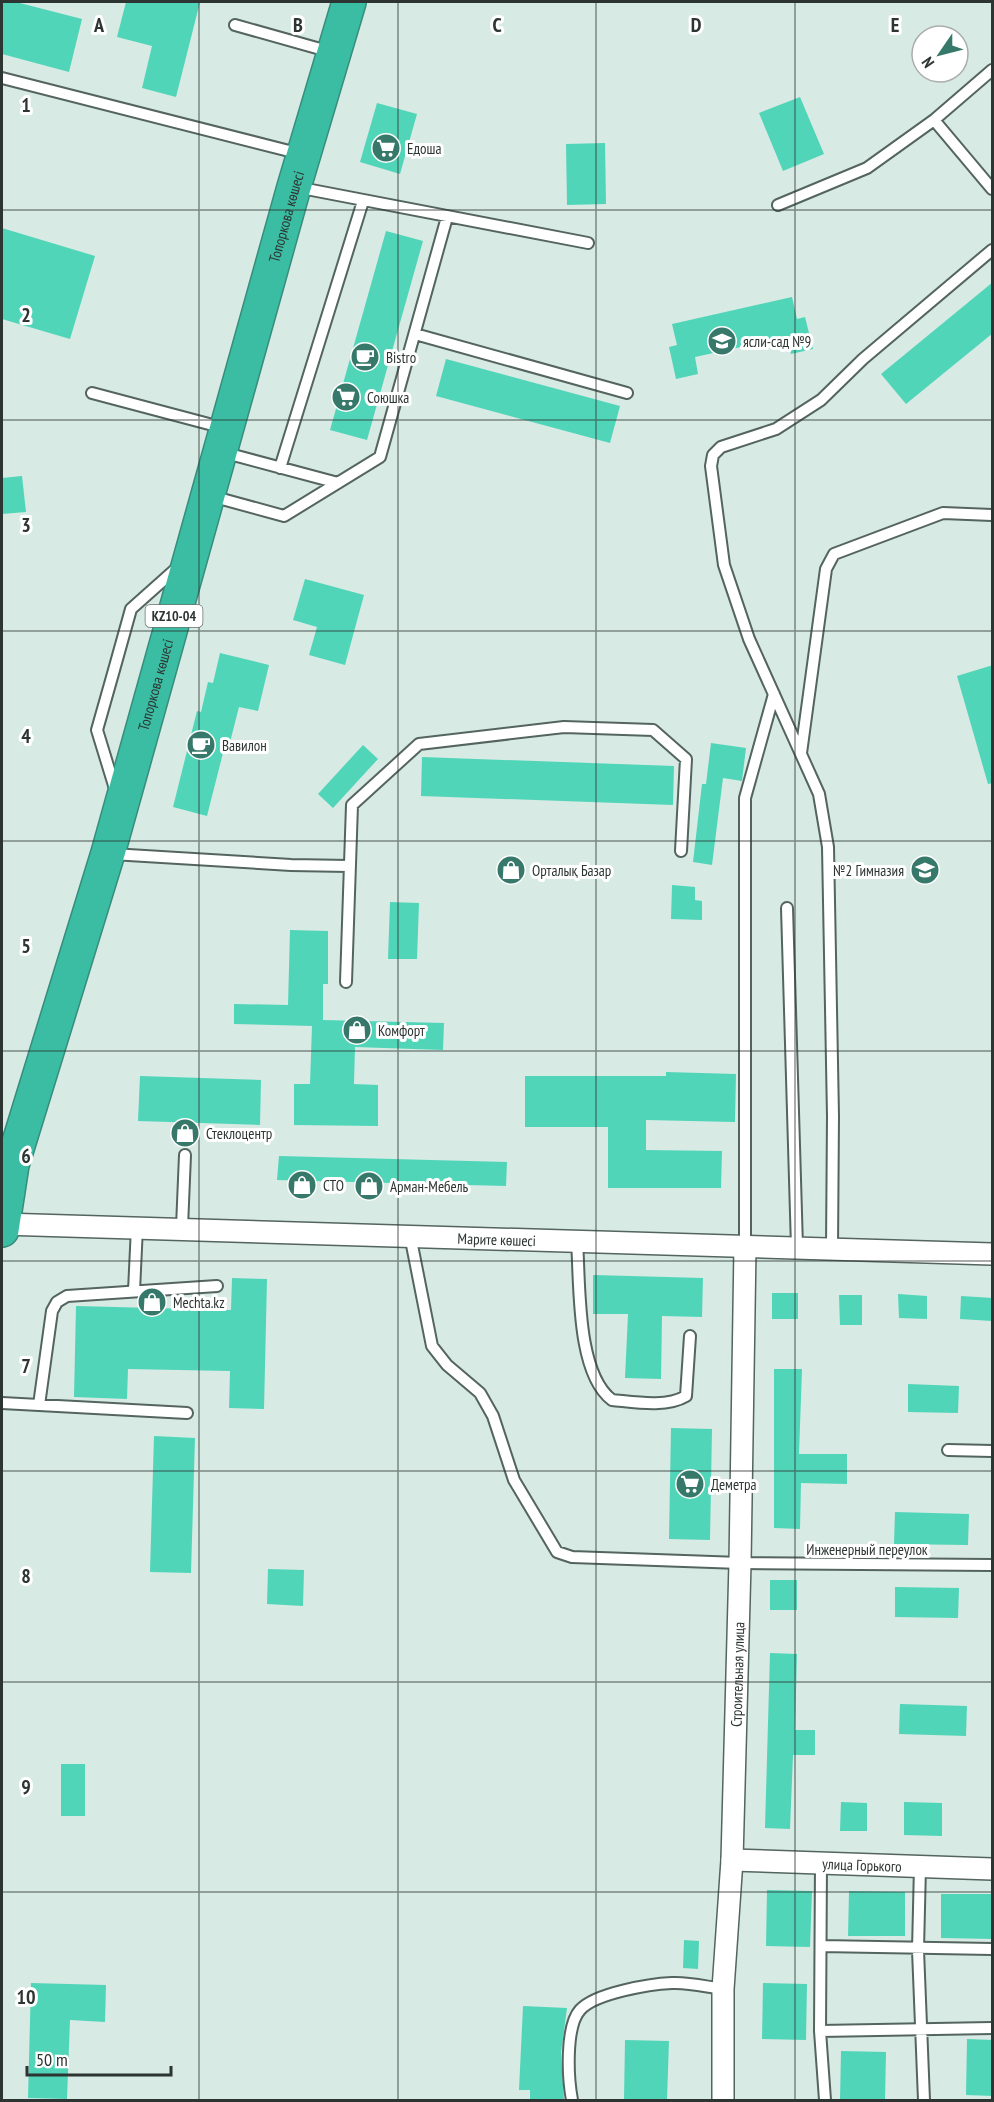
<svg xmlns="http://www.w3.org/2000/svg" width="994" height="2102" font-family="'PT Sans Narrow',sans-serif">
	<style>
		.building { fill: #51d5b8 }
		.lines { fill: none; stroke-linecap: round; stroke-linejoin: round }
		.lane-casing { stroke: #54645f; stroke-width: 14 }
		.street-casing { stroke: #54645f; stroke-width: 24 }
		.highway-casing { stroke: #368d7b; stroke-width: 36 }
		.lane { stroke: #fff; stroke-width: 10 }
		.street { stroke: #fff; stroke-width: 21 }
		.highway { stroke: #3bbda3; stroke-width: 33 }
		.grid { fill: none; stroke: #2d3532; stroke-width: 1.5; stroke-opacity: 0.55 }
		.labels { text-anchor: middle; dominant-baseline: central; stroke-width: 6; stroke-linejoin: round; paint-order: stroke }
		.shield { fill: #fff; stroke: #6c7270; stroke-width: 1.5 }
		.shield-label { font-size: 14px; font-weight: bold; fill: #2d3532 }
		.poi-label { font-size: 15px; fill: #2d3532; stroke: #fff; text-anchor: start }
		.street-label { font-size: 15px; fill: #2d3532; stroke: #fff }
		.grid-label { font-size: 20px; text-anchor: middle; font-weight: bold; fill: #2d3532; stroke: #fff; stroke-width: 6; stroke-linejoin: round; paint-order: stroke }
	</style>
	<rect width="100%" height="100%" fill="#d7eae4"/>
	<path class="building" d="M2,2H16L82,19L69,72L2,54Z
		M126,2H200L176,97L142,88L152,46L117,37Z
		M800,97L824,154L783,171L759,113Z
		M377,103L417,114L400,174L360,162Z
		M605,143L606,204L567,205L566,144Z
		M2,228L95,256L70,339L2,319Z
		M386,231L423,241L367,440L330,430Z
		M993,282V333L906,404L881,374Z
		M792,297L797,319L805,317L813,349L791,354L787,337L695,357L698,374L676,379L669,347L677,345L672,324Z
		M446,359L620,406L610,443L436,396Z
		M22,476L26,512L2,514V478Z
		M305,579L364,595L345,665L309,655L317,627L293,620Z
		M220,653L269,665L258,711L239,707L228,750L224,749L207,816L173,807L197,711L201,712L208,682L213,683Z
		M993,665V783L988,784L957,676Z
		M711,743L746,748L742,781L723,778L712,865L693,862L702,784H706Z
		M363,745L378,759L333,808L318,794Z
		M422,757L674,766L673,805L421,796Z
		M672,885L695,887V900L702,901V920L671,919Z
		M390,902L419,903L417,959H388Z
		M290,930L328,931V984H323V1020L444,1023L443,1050L355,1047L354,1084L378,1085V1126L294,1125V1084H310L312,1026L234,1024V1004L288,1005Z
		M666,1072L736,1074L735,1122L646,1120V1150L722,1151L721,1188H608V1127H525V1076H666Z
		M140,1076L261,1080L260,1125L138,1121Z
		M279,1156L507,1162L506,1186L277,1180Z
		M593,1275L703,1278L702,1317L662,1316L661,1379L625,1378L628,1314H593Z
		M232,1278L267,1279L264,1409L229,1408L230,1371L128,1369L127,1399L74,1397L76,1306L231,1310Z
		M772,1293H798V1319H772Z
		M898,1294L927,1296V1319L899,1318Z
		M839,1295H862V1325H840Z
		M961,1296L993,1298L992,1321L960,1319Z
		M774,1369H802L799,1454H847V1484L801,1483L800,1529L774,1528Z
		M908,1384L959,1386L958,1413L908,1412Z
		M671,1428L712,1429L710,1540L669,1539Z
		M154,1436L195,1438L191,1573L150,1572Z
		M895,1512L969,1514L968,1545L894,1544Z
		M268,1569L304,1570L303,1606L267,1604Z
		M770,1580H797V1610H770Z
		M895,1587L959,1588L958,1618L895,1617Z
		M770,1653L797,1654L795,1730H815V1755H793L790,1829L765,1828Z
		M900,1704L967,1706L966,1736L899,1734Z
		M61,1764H85V1816H61Z
		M841,1802L867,1803V1831H840Z
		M904,1802L942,1803V1836L904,1835Z
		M767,1890L812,1891L810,1947L766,1946Z
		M849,1891L905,1892V1936H848Z
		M941,1894H993V1939L941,1938Z
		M684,1940L699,1941L698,1969L683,1968Z
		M31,1983L106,1985L105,2022L70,2020L67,2099L28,2098Z
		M763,1983L807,1984L806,2040L762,2039Z
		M523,2006L567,2008L561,2053L564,2100H530V2090H519Z
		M967,2039L993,2040V2096L966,2095Z
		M625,2040L669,2041L667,2100H624Z
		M841,2051L886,2052L885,2100H840Z"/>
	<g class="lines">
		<g class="lane-casing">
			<path id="lane" d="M235,25L331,52
				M2,78L301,154
				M934,120L992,189
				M296,187L588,243
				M778,205L867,168L934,120L992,70
				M415,334L627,393
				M92,393L224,428
				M222,452L338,483
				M280,468L363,201
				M211,496L284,516L380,457L447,217
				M801,753L826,569L834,554L943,513L992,515
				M116,792L97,730L114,670L131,609L177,568
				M112,854L291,865L349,866
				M787,908L797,1247
				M346,982L352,805L419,744L564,727L653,730L686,759L681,851
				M182,1227L185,1155
				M410,1235L432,1346L447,1365L480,1393L493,1416L514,1480L557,1552L572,1557L740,1563L992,1565
				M577,1241C580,1283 576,1373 612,1400C634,1402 666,1408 686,1396L690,1336
				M745,1247V798L774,694
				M832,1248L833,1116L828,847L819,794L749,639L724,565L711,466L713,455L721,447L776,429L821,400L863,359L992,250
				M134,1291L137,1227
				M2,1403L187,1413
				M39,1405L52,1311L57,1302L67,1296L217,1286
				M948,1450L992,1451
				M821,1863L820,2031L825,2100
				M920,1866L918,1950L924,2100
				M821,1946L992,1949
				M820,2031L992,2028
				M572,2100C568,2079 565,2027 580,2010C595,1993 650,1984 672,1983C689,1982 707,1987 723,1989"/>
		</g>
		<g class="street-casing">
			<g id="street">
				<path id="s1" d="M2,1224L992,1254"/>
				<path id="s2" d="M732,1860L992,1869"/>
				<path id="s3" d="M723,2100V1989L732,1860L740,1563L745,1247"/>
			</g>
		</g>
		<g class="highway-casing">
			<g id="highway">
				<path id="s4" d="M2,1230L12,1165L108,853L294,187L349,2"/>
			</g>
		</g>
		<use href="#lane" class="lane"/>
		<use href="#street" class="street"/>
		<use href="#highway" class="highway"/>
	</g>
	<path class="grid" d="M199,2V2100M398,2V2100M596,2V2100M795,2V2100M2,210H992M2,420H992M2,631H992M2,841H992M2,1051H992M2,1261H992M2,1471H992M2,1682H992M2,1892H992"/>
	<defs>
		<g id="supermarket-disc" transform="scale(1.5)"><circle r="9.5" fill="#367869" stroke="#fff"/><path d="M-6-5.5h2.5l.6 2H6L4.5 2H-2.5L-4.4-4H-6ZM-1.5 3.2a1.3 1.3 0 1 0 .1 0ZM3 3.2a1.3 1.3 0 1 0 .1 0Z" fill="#fff"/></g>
		<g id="school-disc" transform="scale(1.5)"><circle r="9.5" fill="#367869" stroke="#fff"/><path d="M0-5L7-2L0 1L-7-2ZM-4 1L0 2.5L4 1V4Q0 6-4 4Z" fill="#fff"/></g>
		<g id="cafe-disc" transform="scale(1.5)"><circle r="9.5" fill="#367869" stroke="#fff"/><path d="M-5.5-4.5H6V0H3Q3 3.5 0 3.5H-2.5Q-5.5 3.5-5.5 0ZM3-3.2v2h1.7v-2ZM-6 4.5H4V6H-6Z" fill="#fff"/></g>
		<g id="shop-disc" transform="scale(1.5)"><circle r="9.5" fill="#367869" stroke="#fff"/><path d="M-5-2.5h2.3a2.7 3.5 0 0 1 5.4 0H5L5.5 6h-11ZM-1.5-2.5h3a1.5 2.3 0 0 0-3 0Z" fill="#fff"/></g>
	</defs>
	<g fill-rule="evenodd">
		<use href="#supermarket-disc" x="386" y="148"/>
		<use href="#school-disc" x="722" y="341"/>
		<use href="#cafe-disc" x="365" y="357"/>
		<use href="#supermarket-disc" x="346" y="397"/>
		<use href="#cafe-disc" x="201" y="745"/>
		<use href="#shop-disc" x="511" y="870"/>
		<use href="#school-disc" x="925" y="870"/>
		<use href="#shop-disc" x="357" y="1030"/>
		<use href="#shop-disc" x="185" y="1133"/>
		<use href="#shop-disc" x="302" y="1185"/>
		<use href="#shop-disc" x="369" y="1186"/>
		<use href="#shop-disc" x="152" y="1302"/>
		<use href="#supermarket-disc" x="690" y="1484"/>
	</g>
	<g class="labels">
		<rect class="shield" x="145.5" y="605" width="57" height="22" rx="4.5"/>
		<g class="shield-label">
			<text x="174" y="616">KZ10-04</text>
		</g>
		<g class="poi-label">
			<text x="407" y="148">Едоша</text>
			<text x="743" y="341">ясли-сад №9</text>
			<text x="386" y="357">Bistro</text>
			<text x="367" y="397">Союшка</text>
			<text x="222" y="745">Вавилон</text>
			<text x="532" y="870">Орталық Базар</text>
			<text x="904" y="870" text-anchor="end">№2 Гимназия</text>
			<text x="378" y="1030">Комфорт</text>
			<text x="206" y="1133">Стеклоцентр</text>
			<text x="323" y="1185">СТО</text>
			<text x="390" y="1186">Арман-Мебель</text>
			<text x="173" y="1302">Mechta.kz</text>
			<text x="711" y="1484">Деметра</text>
		</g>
		<g class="street-label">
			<text stroke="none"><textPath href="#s4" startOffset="1053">Топоркова көшесі</textPath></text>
			<text stroke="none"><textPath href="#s4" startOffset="567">Топоркова көшесі</textPath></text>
			<text stroke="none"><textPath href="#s1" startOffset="495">Марите көшесі</textPath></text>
			<text x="867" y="1549">Инженерный переулок</text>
			<text stroke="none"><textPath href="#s3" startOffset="426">Строительная улица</textPath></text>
			<text stroke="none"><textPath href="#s2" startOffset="130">улица Горького</textPath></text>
		</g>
	</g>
	<g class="grid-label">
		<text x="99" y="32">A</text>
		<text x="298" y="32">B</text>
		<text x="497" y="32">C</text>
		<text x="696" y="32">D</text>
		<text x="895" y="32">E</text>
		<text x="26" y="112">1</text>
		<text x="26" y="322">2</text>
		<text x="26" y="532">3</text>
		<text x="26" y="743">4</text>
		<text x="26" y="953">5</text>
		<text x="26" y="1163">6</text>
		<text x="26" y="1373">7</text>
		<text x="26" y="1583">8</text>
		<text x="26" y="1794">9</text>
		<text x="26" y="2004">10</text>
	</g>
	<rect width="994" height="2102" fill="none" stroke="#2d3532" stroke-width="6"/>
	<g transform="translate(940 54) rotate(235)"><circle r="28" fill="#ffffff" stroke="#abaead" stroke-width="1.5"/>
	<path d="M0-4.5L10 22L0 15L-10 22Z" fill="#367869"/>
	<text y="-9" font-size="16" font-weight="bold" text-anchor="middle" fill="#2d3532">N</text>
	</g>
	<path d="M27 2066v9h144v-9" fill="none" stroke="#2d3532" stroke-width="3"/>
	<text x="36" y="2066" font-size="18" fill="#2d3532" stroke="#ffffff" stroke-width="4.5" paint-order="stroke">50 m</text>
</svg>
